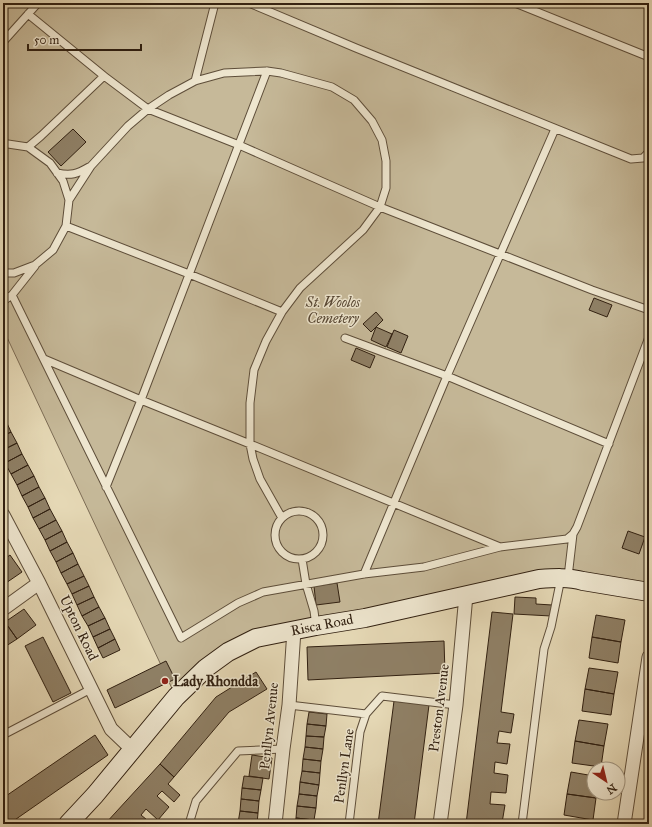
<svg xmlns="http://www.w3.org/2000/svg" width="652" height="827" font-family="'IM FELL Great Primer',serif">
	<style>
		.green { fill: #c6b999; stroke: #7c6c55 }
		.building { fill: #8f8066; stroke: #312011 }
		.lines { fill: none; stroke-linecap: round; stroke-linejoin: round }
		.lane-casing { stroke: #5e4e3a; stroke-width: 9 }
		.street-casing { stroke: #5e4e3a; stroke-width: 15 }
		.secondary-casing { stroke: #312011; stroke-width: 20 }
		.lane { stroke: #eee6cf; stroke-width: 7 }
		.street { stroke: #eee6cf; stroke-width: 13 }
		.secondary { stroke: #eee6cf; stroke-width: 18 }
		.poi-dot { fill: #8f2418; stroke: #eee6cf; stroke-width: 1.5 }
		.labels { text-anchor: middle; dominant-baseline: central; stroke-width: 3; stroke-linejoin: round; paint-order: stroke }
		.park-label { font-size: 14px; font-style: italic; fill: #564633; stroke: #eee6cf }
		.street-label { font-size: 14px; fill: #312011; stroke: #eee6cf }
		.poi-label { font-size: 14px; font-weight: bold; fill: #312011; stroke: #eee6cf; text-anchor: start }
	</style>
	<rect width="100%" height="100%" fill="#e5d8b5"/>
	<filter id="stains"><feTurbulence type="fractalNoise" baseFrequency=".005" numOctaves="4"/><feColorMatrix values="0 0 0 0 .2 0 0 0 0 .09 0 0 0 0 .02 0 0 0 .5 -.17"/></filter>
	<radialGradient id="worn" r=".72"><stop offset=".6" stop-color="#630" stop-opacity="0"/><stop offset="1" stop-color="#630" stop-opacity=".3"/></radialGradient>
	<path class="green" d="M3,3H649V592L568,579L256,638L176,697L4,331H3Z"/>
	<path class="building" d="M73,129L86,142L61,166L48,152Z
		M594,298L612,305L607,317L589,310Z
		M376,312L383,320L371,332L363,324Z
		M376,327L392,334L386,347L371,340Z
		M394,330L408,336L401,353L387,347Z
		M356,348L375,356L370,368L351,360Z
		M6,421L11,432L3,436V423Z
		M11,432L17,443L3,450V436Z
		M17,443L22,454L5,463L3,458V450Z
		M22,454L28,465L11,474L5,463Z
		M28,465L34,476L17,485L11,474Z
		M34,476L39,487L22,496L17,485Z
		M39,487L45,498L28,507L22,496Z
		M45,498L50,509L33,518L28,507Z
		M50,509L56,520L39,529L33,518Z
		M56,520L62,531L45,540L39,529Z
		M62,531L67,542L50,551L45,540Z
		M628,531L645,537L639,554L622,548Z
		M67,542L73,553L56,562L50,551Z
		M73,553L78,564L61,573L56,562Z
		M10,555L22,572L3,585V560Z
		M78,564L84,576L67,584L61,573Z
		M84,576L89,586L72,594L67,584Z
		M337,583L340,602L316,605L314,586Z
		M89,586L94,597L77,605L72,594Z
		M94,597L99,607L82,616L77,605Z
		M515,597L536,598V604L552,605L551,616L514,614Z
		M99,607L105,618L88,626L82,616Z
		M24,609L36,625L17,639L5,622Z
		M492,612L513,614L501,712L514,714L511,733L499,731L497,743L510,744L507,764L495,762L494,773L508,775L506,793L491,792L490,804L505,805L502,823L487,821V824H466Z
		M596,615L625,620L621,642L592,637Z
		M105,618L110,629L93,637L88,626Z
		M5,622L17,639L3,648V623Z
		M110,629L115,639L98,648L93,637Z
		M43,637L71,693L53,702L25,646Z
		M592,637L621,642L618,663L589,658Z
		M115,639L120,650L103,658L98,648Z
		M444,641L445,673L308,680L307,647Z
		M166,661L175,679L115,708L107,690Z
		M589,668L618,672L614,694L585,689Z
		M256,672L267,689L229,712L174,777L160,764L216,697Z
		M585,689L614,694L611,715L582,711Z
		M394,701L429,705L414,824H378Z
		M309,712L327,714L326,726L307,724Z
		M579,720L608,724L604,746L575,741Z
		M307,724L326,726L324,737L306,736Z
		M95,735L108,755L9,824H3V798Z
		M306,736L324,737L323,749L305,747Z
		M575,741L604,746L601,767L572,763Z
		M305,747L323,749L321,761L303,759Z
		M252,755L272,758L269,779L249,776Z
		M303,759L321,761L320,773L302,771Z
		M160,764L174,777L168,784L180,795L174,802L162,791L157,796L169,807L158,820L146,809L141,815L152,824H105Z
		M302,771L320,773L319,785L300,782Z
		M571,772L594,776V793H597L596,798L567,794Z
		M244,776L263,778L261,790L242,788Z
		M300,782L319,785L317,796L299,794Z
		M242,788L261,790L259,801L241,799Z
		M299,794L317,796L316,808L297,806Z
		M567,794L596,798L593,820L564,815Z
		M241,799L259,801L258,813L240,811Z
		M297,806L316,808L314,820L296,818Z
		M240,811L258,813L257,824L238,823Z
		M296,818L314,820V824H295Z"/>
	<g class="lines">
		<g class="lane-casing">
			<path id="lane" d="M249,3L356,48L631,159L643,158L649,152
				M515,3L649,57
				M28,14L104,76L148,109L239,145L380,207L592,290L649,310
				M3,42L38,3
				M195,81L215,3
				M3,144H8L28,147L50,163L63,181L69,200L66,226L53,250L35,265L14,273H3
				M28,147L41,136L104,76
				M57,173C71,176 77,174 89,167
				M69,200L91,166L128,126L148,109L169,95L195,81L224,73L267,71L281,73L332,87L354,100L372,121L382,140L386,161V188L380,207L363,230L300,288L282,312L266,341L254,370L250,403V444L253,459L260,479L282,518
				M66,226L189,274L282,312
				M12,295L181,638L238,603L263,592L364,574L424,567L500,547L567,539L573,534L577,527L649,337
				M3,301L12,295L35,266
				M345,338L447,376L555,129
				M44,359L141,400L250,444L500,547
				M106,487L141,400L267,71
				M275 535a24 24 0 1 1 48 0a24 24 0 1 1-48 0Z
				M302,559L306,584L314,611L316,626
				M364,574L447,376L609,444
				M568,577L573,534
				M289,705L366,714
				M3,735L91,689
				M189,824L196,801L238,751L283,749
				M349,824L360,732L366,714L382,696L456,705
				M522,824L544,649L551,627L561,578"/>
		</g>
		<g class="street-casing">
			<path id="street" d="M3,515L39,583L111,729L133,750
				M3,609L39,583
				M275,824L283,749L289,705L294,630
				M440,824L456,705L466,595
				M624,824L649,657"/>
		</g>
		<g class="secondary-casing">
			<path id="secondary" d="M68,824L95,795L176,697L206,668L228,652L256,638L316,626L365,618L539,579C554,578 569,577 583,581L649,592"/>
		</g>
		<use href="#lane" class="lane"/>
		<use href="#street" class="street"/>
		<use href="#secondary" class="secondary"/>
	</g>
	<circle class="poi-dot" cx="165" cy="681" r="4"/>
	<g class="labels">
		<g class="park-label">
			<text x="333" y="302">St. Woolos<tspan x="333" dy="16">Cemetery</tspan></text>
		</g>
		<g class="street-label">
			<text transform="translate(322 625) rotate(-11)">Risca Road</text>
			<text transform="translate(79 628) rotate(64)">Upton Road</text>
			<text transform="translate(439 708) rotate(-83)">Preston Avenue</text>
			<text transform="translate(269 726) rotate(-84)">Penllyn Avenue</text>
			<text transform="translate(344 766) rotate(-82)">Penllyn Lane</text>
		</g>
		<g class="poi-label">
			<text x="173" y="681">Lady Rhondda</text>
		</g>
	</g>
	<rect width="652" height="827" fill="none" stroke="#e5d8b5" stroke-width="16"/>
	<rect x="4" y="4" width="644" height="819" fill="none" stroke="#312011" stroke-width="2"/>
	<rect x="8" y="8" width="636" height="811" fill="none" stroke="#312011"/>
	<g transform="translate(606 781) rotate(145)"><circle r="19" fill="#eee6cf" stroke="#a29783"/>
	<path d="M0-3L7 15L0 10L-7 15Z" fill="#8f2418"/>
	<text y="-6" font-size="11" font-weight="bold" text-anchor="middle" fill="#312011">N</text>
	</g>
	<path d="M28 44v6h113v-6" fill="none" stroke="#312011" stroke-width="2"/>
	<text x="34" y="44" font-size="12" fill="#312011" stroke="#eee6cf" stroke-width="3" paint-order="stroke">50 m</text>
	<rect width="100%" height="100%" filter="url(#stains)"/>
	<rect width="100%" height="100%" fill="url(#worn)"/>
</svg>
